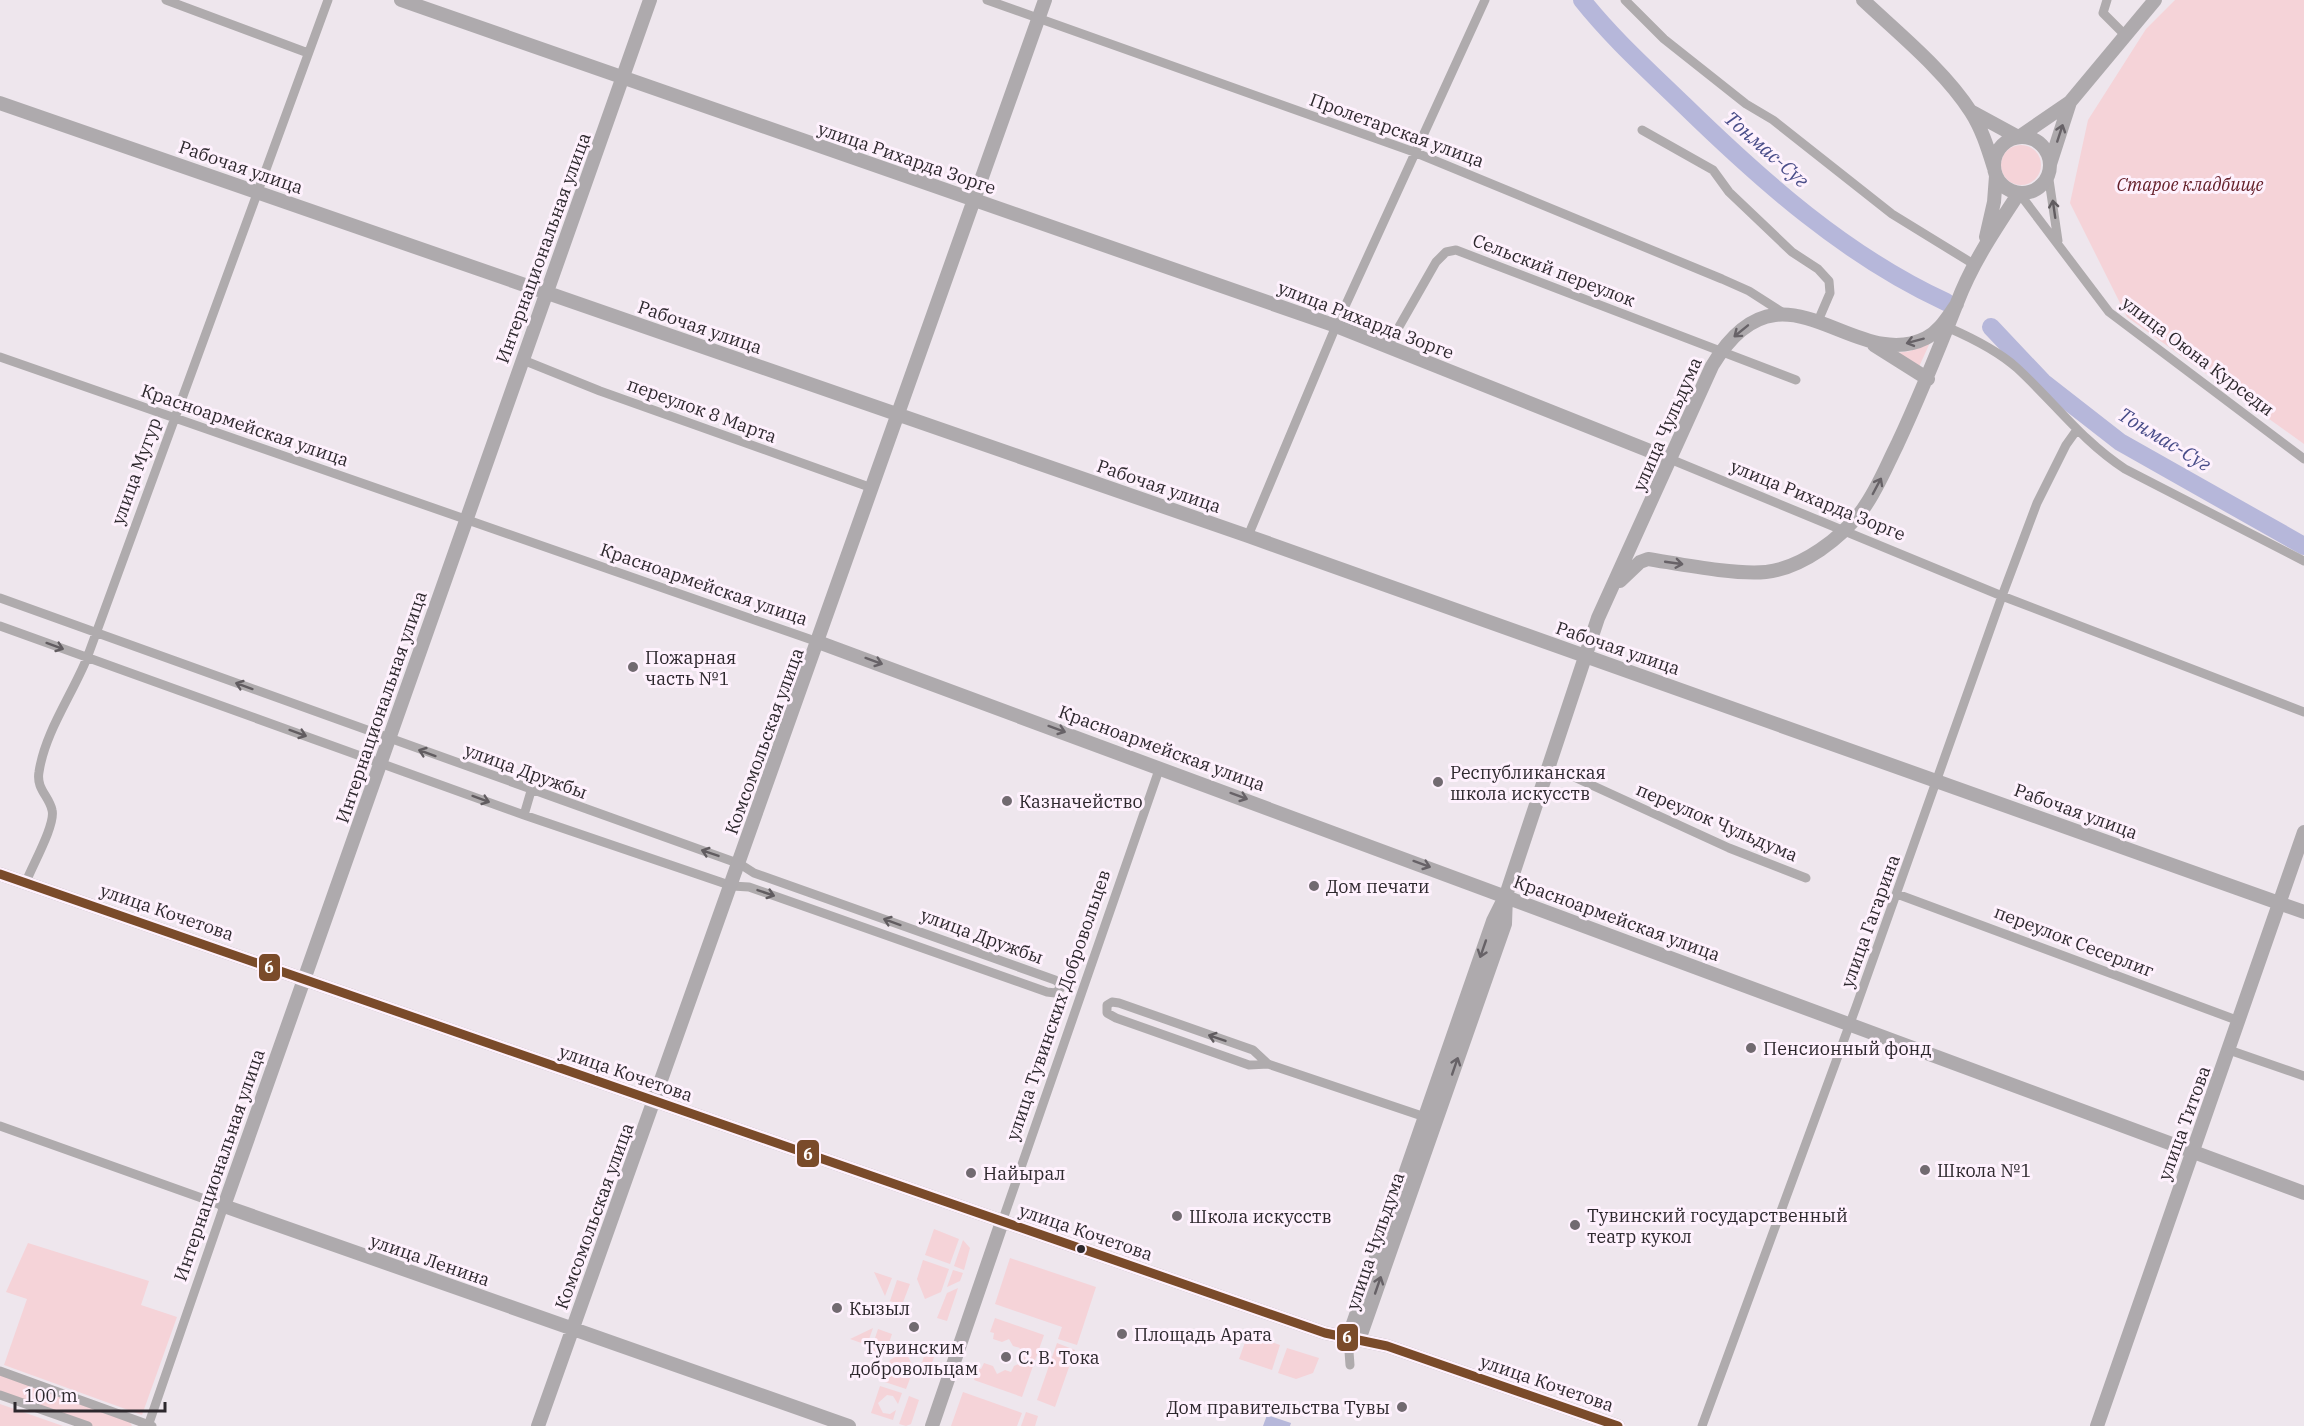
<svg xmlns="http://www.w3.org/2000/svg" width="2304" height="1426" font-family="'IBM Plex Serif',serif">
	<style>
		.green { fill: #f5d3d8 }
		.water { fill: #b6b7da }
		.lines { fill: none; stroke-linecap: round; stroke-linejoin: round }
		.river { stroke: #b6b7da; stroke-width: 18 }
		.street { stroke: #afabad; stroke-width: 9 }
		.secondary { stroke: #aeaaad; stroke-width: 14 }
		.bus-1-casing { stroke: #fef1fd; stroke-width: 14 }
		.bus-1 { stroke: #7a4b2a; stroke-width: 9 }
		.oneway { stroke: #676267 }
		.oneway2 { stroke: #615c60 }
		.poi-dot { fill: #716a70; stroke: #fef1fd; stroke-width: 2 }
		.bus-dot { fill: #2d282d; stroke: #fef1fd; stroke-width: 2 }
		.labels { text-anchor: middle; dominant-baseline: central; stroke-width: 6; stroke-linejoin: round; paint-order: stroke }
		.street-label { font-size: 18px; fill: #2d282d; stroke: #fef1fd }
		.park-label { font-size: 18px; font-style: italic; fill: #65202a; stroke: #fef1fd }
		.poi-label { font-size: 18px; fill: #2d282d; stroke: #fef1fd; text-anchor: start }
		.water-label { font-size: 20px; font-style: italic; fill: #494d89; stroke: #fef1fd }
		.line-badge { stroke: #fef1fd; stroke-width: 2 }
		.badge-label { font-size: 16px; text-anchor: middle; font-weight: bold; fill: #fff }
	</style>
	<rect width="100%" height="100%" fill="#eee6ed"/>
	<path class="green" d="M2175,0H2304V444L2127,317L2070,203L2088,120L2146,29Z
		M2001 165a20 20 0 1 1 40 0a20 20 0 1 1-40 0Z
		M1933,336L1918,369L1889,354L1911,351Z
		M934,1229L959,1239L950,1264L925,1255Z
		M963,1240L970,1248L964,1270L954,1266Z
		M28,1243L149,1281L141,1305L177,1317L142,1415L4,1365L27,1299L6,1292Z
		M1010,1258L1096,1287L1077,1345L1058,1339L1062,1327L995,1304Z
		M923,1260L949,1269L941,1292L925,1299L917,1279Z
		M953,1270L963,1273L960,1281L947,1287Z
		M874,1272L892,1278L885,1296Z
		M897,1280L910,1284L902,1305L890,1301Z
		M958,1288L947,1321L937,1318L947,1293Z
		M995,1318L1044,1335L1022,1397L974,1380L977,1368L981,1369L984,1363L993,1366L997,1374L1005,1370L1011,1372L1014,1366L1021,1363L1017,1354L1020,1348L1013,1346L1009,1339L1002,1342L993,1339L994,1333L990,1332Z
		M873,1328L867,1345L850,1339Z
		M878,1329L892,1334L885,1355L871,1350Z
		M1248,1334L1280,1345L1272,1370L1239,1359Z
		M1057,1343L1075,1350L1055,1407L1037,1400Z
		M928,1345L936,1352L926,1379L920,1368Z
		M1287,1348L1319,1358L1313,1373L1296,1379L1278,1373Z
		M905,1351L914,1368L906,1389L882,1381L890,1360Z
		M0,1374L130,1422L132,1426H93L0,1393Z
		M880,1386L902,1393L898,1404L893,1396L887,1395L878,1403L883,1413L890,1414L896,1410L893,1420L871,1413Z
		M963,1392L1022,1413L1017,1426H951Z
		M909,1396L919,1400L911,1424L906,1426L899,1424Z
		M0,1404L63,1426H0Z
		M1026,1412L1038,1416L1035,1426H1021Z"/>
	<path class="water" d="M1267,1415L1291,1423L1290,1426H1263Z"/>
	<g class="lines">
		<path class="river" d="M1582,0C1613,39 1649,71 1684,105C1762,181 1846,256 1946,302
			M1991,327L2043,382L2120,442L2304,546"/>
		<path class="street" d="M166,0L308,53
			M987,0L1414,152L1722,279L1749,291L1785,314
			M1625,0L1664,39L1746,104L1773,120L1892,214L1975,265
			M2107,0L2103,13L2125,35
			M1642,130L1713,170L1729,192L1792,252L1818,269L1829,281L1830,293L1818,321
			M2048,173L2058,241
			M2019,193L2109,312L2304,459
			M1949,328C1972,338 1998,351 2017,368C2055,403 2081,440 2125,469L2304,561
			M1388,346L1436,262L1446,252L1456,250L1796,380
			M0,357L818,642
			M523,360L600,391L872,488
			M1670,459L2002,596L2304,712
			M1248,536L1336,326L1485,0
			M0,598L740,864L754,873L1055,980L1059,983L1060,989L1055,993L1047,992L749,887L732,886L524,815L0,626
			M1549,768L1574,777L1729,848L1806,878
			M524,815L531,791
			M26,882C32,866 56,824 52,810C49,796 36,789 39,772C45,732 72,695 87,658L328,0
			M1897,894L2239,1021
			M2229,1050L2304,1076
			M1268,1064L1253,1050L1119,1003L1112,1002L1107,1005V1013L1116,1018L1249,1065L1268,1064L1428,1118
			M0,1126L224,1206L148,1426
			M1002,1222L1160,767
			M1348,1338L1350,1365
			M0,1371L152,1426
			M0,1395L88,1426
			M1702,1426L1856,1007L2002,596L2037,503L2066,445L2076,431"/>
		<path class="secondary" d="M401,0L1336,326L1670,459
			M650,0L224,1206L849,1426
			M1863,0C1899,34 1945,71 1971,112C1982,129 1988,149 1994,168
			M0,103L1248,536L2304,912
			M1972,112L2018,137
			M2019,137L2070,102L2155,0
			M1994 165a28 28 0 1 1 56 0a28 28 0 1 1-56 0Z
			M2050,164L2070,102
			M1986,237L1994,202L1996,176
			M1874,345L1928,379
			M1620,581L1640,562L1648,559C1680,564 1734,575 1766,572C1802,568 1842,538 1863,509C1877,490 1886,467 1897,445C1919,398 1938,351 1957,303C1972,263 1996,228 2019,193
			M818,642L2304,1193
			M0,874L1325,1333L1387,1346L1618,1426
			M1348,1338L1493,921L1506,895L1598,618L1712,366C1782,248 1853,375 1926,338C1940,331 1948,316 1957,304
			M1359,1340L1505,924L1506,895
			M538,1426L1045,0
			M932,1426L1002,1222
			M2097,1426L2304,832"/>
		<g class="bus-1-casing">
			<path id="bus-1" d="M0,874L1325,1333L1387,1346L1618,1426"/>
		</g>
		<use href="#bus-1" class="bus-1"/>
	</g>
	<defs><path id="oneway-shaft" d="M-6 0H5M1.5-3L5.5 0L1.5 3" fill="none" stroke-width="1.6" stroke-linecap="round" stroke-linejoin="round" transform="scale(1.5)"/></defs>
	<g class="oneway">
		<use href="#oneway-shaft" transform="translate(2060 133) rotate(-72)"/>
		<use href="#oneway-shaft" transform="translate(1741 331) rotate(141)"/>
		<use href="#oneway-shaft" transform="translate(1915 341) rotate(165)"/>
		<use href="#oneway-shaft" transform="translate(1877 486) rotate(-62)"/>
		<use href="#oneway-shaft" transform="translate(1674 563) rotate(8)"/>
		<use href="#oneway-shaft" transform="translate(874 661) rotate(20)"/>
		<use href="#oneway-shaft" transform="translate(1057 729) rotate(20)"/>
		<use href="#oneway-shaft" transform="translate(1239 796) rotate(20)"/>
		<use href="#oneway-shaft" transform="translate(1422 864) rotate(20)"/>
		<use href="#oneway-shaft" transform="translate(1483 949) rotate(109)"/>
		<use href="#oneway-shaft" transform="translate(1455 1066) rotate(-71)"/>
		<use href="#oneway-shaft" transform="translate(1378 1285) rotate(-71)"/>
	</g>
	<g class="oneway2">
		<use href="#oneway-shaft" transform="translate(2054 209) rotate(-98)"/>
		<use href="#oneway-shaft" transform="translate(55 646) rotate(20)"/>
		<use href="#oneway-shaft" transform="translate(244 686) rotate(-160)"/>
		<use href="#oneway-shaft" transform="translate(298 733) rotate(20)"/>
		<use href="#oneway-shaft" transform="translate(427 753) rotate(-160)"/>
		<use href="#oneway-shaft" transform="translate(481 799) rotate(20)"/>
		<use href="#oneway-shaft" transform="translate(710 853) rotate(-161)"/>
		<use href="#oneway-shaft" transform="translate(766 893) rotate(19)"/>
		<use href="#oneway-shaft" transform="translate(892 922) rotate(-160)"/>
		<use href="#oneway-shaft" transform="translate(1217 1038) rotate(-161)"/>
	</g>
	<g class="poi-dot">
		<circle cx="633" cy="667" r="6"/>
		<circle cx="1438" cy="782" r="6"/>
		<circle cx="1007" cy="801" r="6"/>
		<circle cx="1314" cy="886" r="6"/>
		<circle cx="1751" cy="1048" r="6"/>
		<circle cx="1925" cy="1170" r="6"/>
		<circle cx="971" cy="1173" r="6"/>
		<circle cx="1177" cy="1216" r="6"/>
		<circle cx="1575" cy="1225" r="6"/>
		<circle cx="837" cy="1308" r="6"/>
		<circle cx="914" cy="1327" r="6"/>
		<circle cx="1122" cy="1334" r="6"/>
		<circle cx="1006" cy="1357" r="6"/>
		<circle cx="1402" cy="1407" r="6"/>
	</g>
	<circle class="bus-dot" cx="1081" cy="1249" r="5"/>
	<g class="labels">
		<g class="street-label">
			<text transform="translate(1397 130) rotate(20)">Пролетарская улица</text>
			<text transform="translate(907 158) rotate(19)">улица Рихарда Зорге</text>
			<text transform="translate(241 167) rotate(19)">Рабочая улица</text>
			<text transform="translate(543 248) rotate(-70)">Интернациональная улица</text>
			<text transform="translate(1554 270) rotate(21)">Сельский переулок</text>
			<text transform="translate(1366 320) rotate(21)">улица Рихарда Зорге</text>
			<text transform="translate(700 327) rotate(19)">Рабочая улица</text>
			<text transform="translate(2198 356) rotate(37)">улица Оюна Курседи</text>
			<text transform="translate(702 410) rotate(20)">переулок 8 Марта</text>
			<text transform="translate(1667 424) rotate(-66)">улица Чульдума</text>
			<text transform="translate(245 425) rotate(19)">Красноармейская улица</text>
			<text transform="translate(136 471) rotate(-70)">улица Мугур</text>
			<text transform="translate(1159 486) rotate(19)">Рабочая улица</text>
			<text transform="translate(1818 500) rotate(22)">улица Рихарда Зорге</text>
			<text transform="translate(704 584) rotate(19)">Красноармейская улица</text>
			<text transform="translate(1618 648) rotate(19)">Рабочая улица</text>
			<text transform="translate(381 707) rotate(-71)">Интернациональная улица</text>
			<text transform="translate(764 741) rotate(-70)">Комсомольская улица</text>
			<text transform="translate(1162 748) rotate(20)">Красноармейская улица</text>
			<text transform="translate(526 771) rotate(20)">улица Дружбы</text>
			<text transform="translate(2076 811) rotate(20)">Рабочая улица</text>
			<text transform="translate(1717 822) rotate(23)">переулок Чульдума</text>
			<text transform="translate(167 912) rotate(19)">улица Кочетова</text>
			<text transform="translate(1617 918) rotate(20)">Красноармейская улица</text>
			<text transform="translate(1870 921) rotate(-70)">улица Гагарина</text>
			<text transform="translate(982 936) rotate(20)">улица Дружбы</text>
			<text transform="translate(2074 941) rotate(21)">переулок Сесерлиг</text>
			<text transform="translate(1058 1005) rotate(-71)">улица Тувинских Добровольцев</text>
			<text transform="translate(626 1073) rotate(19)">улица Кочетова</text>
			<text transform="translate(2184 1123) rotate(-70)">улица Титова</text>
			<text transform="translate(219 1165) rotate(-71)">Интернациональная улица</text>
			<text transform="translate(594 1216) rotate(-70)">Комсомольская улица</text>
			<text transform="translate(1086 1232) rotate(19)">улица Кочетова</text>
			<text transform="translate(1375 1241) rotate(-71)">улица Чульдума</text>
			<text transform="translate(430 1260) rotate(19)">улица Ленина</text>
			<text transform="translate(1547 1383) rotate(19)">улица Кочетова</text>
		</g>
		<g class="park-label">
			<text x="2190" y="184">Старое кладбище</text>
		</g>
		<g class="poi-label">
			<text x="645" y="657">Пожарная<tspan x="645" dy="21">часть №1</tspan></text>
			<text x="1450" y="772">Республиканская<tspan x="1450" dy="21">школа искусств</tspan></text>
			<text x="1019" y="801">Казначейство</text>
			<text x="1326" y="886">Дом печати</text>
			<text x="1763" y="1048">Пенсионный фонд</text>
			<text x="1937" y="1170">Школа №1</text>
			<text x="983" y="1173">Найырал</text>
			<text x="1587" y="1215">Тувинский государственный<tspan x="1587" dy="21">театр кукол</tspan></text>
			<text x="1189" y="1216">Школа искусств</text>
			<text x="849" y="1308">Кызыл</text>
			<text x="1134" y="1334">Площадь Арата</text>
			<text x="914" y="1347" text-anchor="middle">Тувинским<tspan x="914" dy="21">добровольцам</tspan></text>
			<text x="1018" y="1357">С. В. Тока</text>
			<text x="1390" y="1407" text-anchor="end">Дом правительства Тувы</text>
		</g>
		<g class="water-label">
			<text transform="translate(1767 149) rotate(41)">Тонмас-Суг</text>
			<text transform="translate(2165 439) rotate(31)">Тонмас-Суг</text>
		</g>
	</g>
	<g class="line-badge">
		<rect x="258" y="953" width="23" height="29" rx="6" fill="#7a4b2a"/>
		<rect x="796" y="1139" width="24" height="29" rx="6" fill="#7a4b2a"/>
		<rect x="1336" y="1323" width="23" height="29" rx="6" fill="#7a4b2a"/>
	</g>
	<g class="badge-label">
		<text x="269" y="973">6</text>
		<text x="808" y="1160">6</text>
		<text x="1347" y="1343">6</text>
	</g>
	<path d="M15 1402v9h150v-9" fill="none" stroke="#2d282d" stroke-width="3"/>
	<text x="24" y="1402" font-size="18" fill="#2d282d" stroke="#fef1fd" stroke-width="4.5" paint-order="stroke">100 m</text>
</svg>
